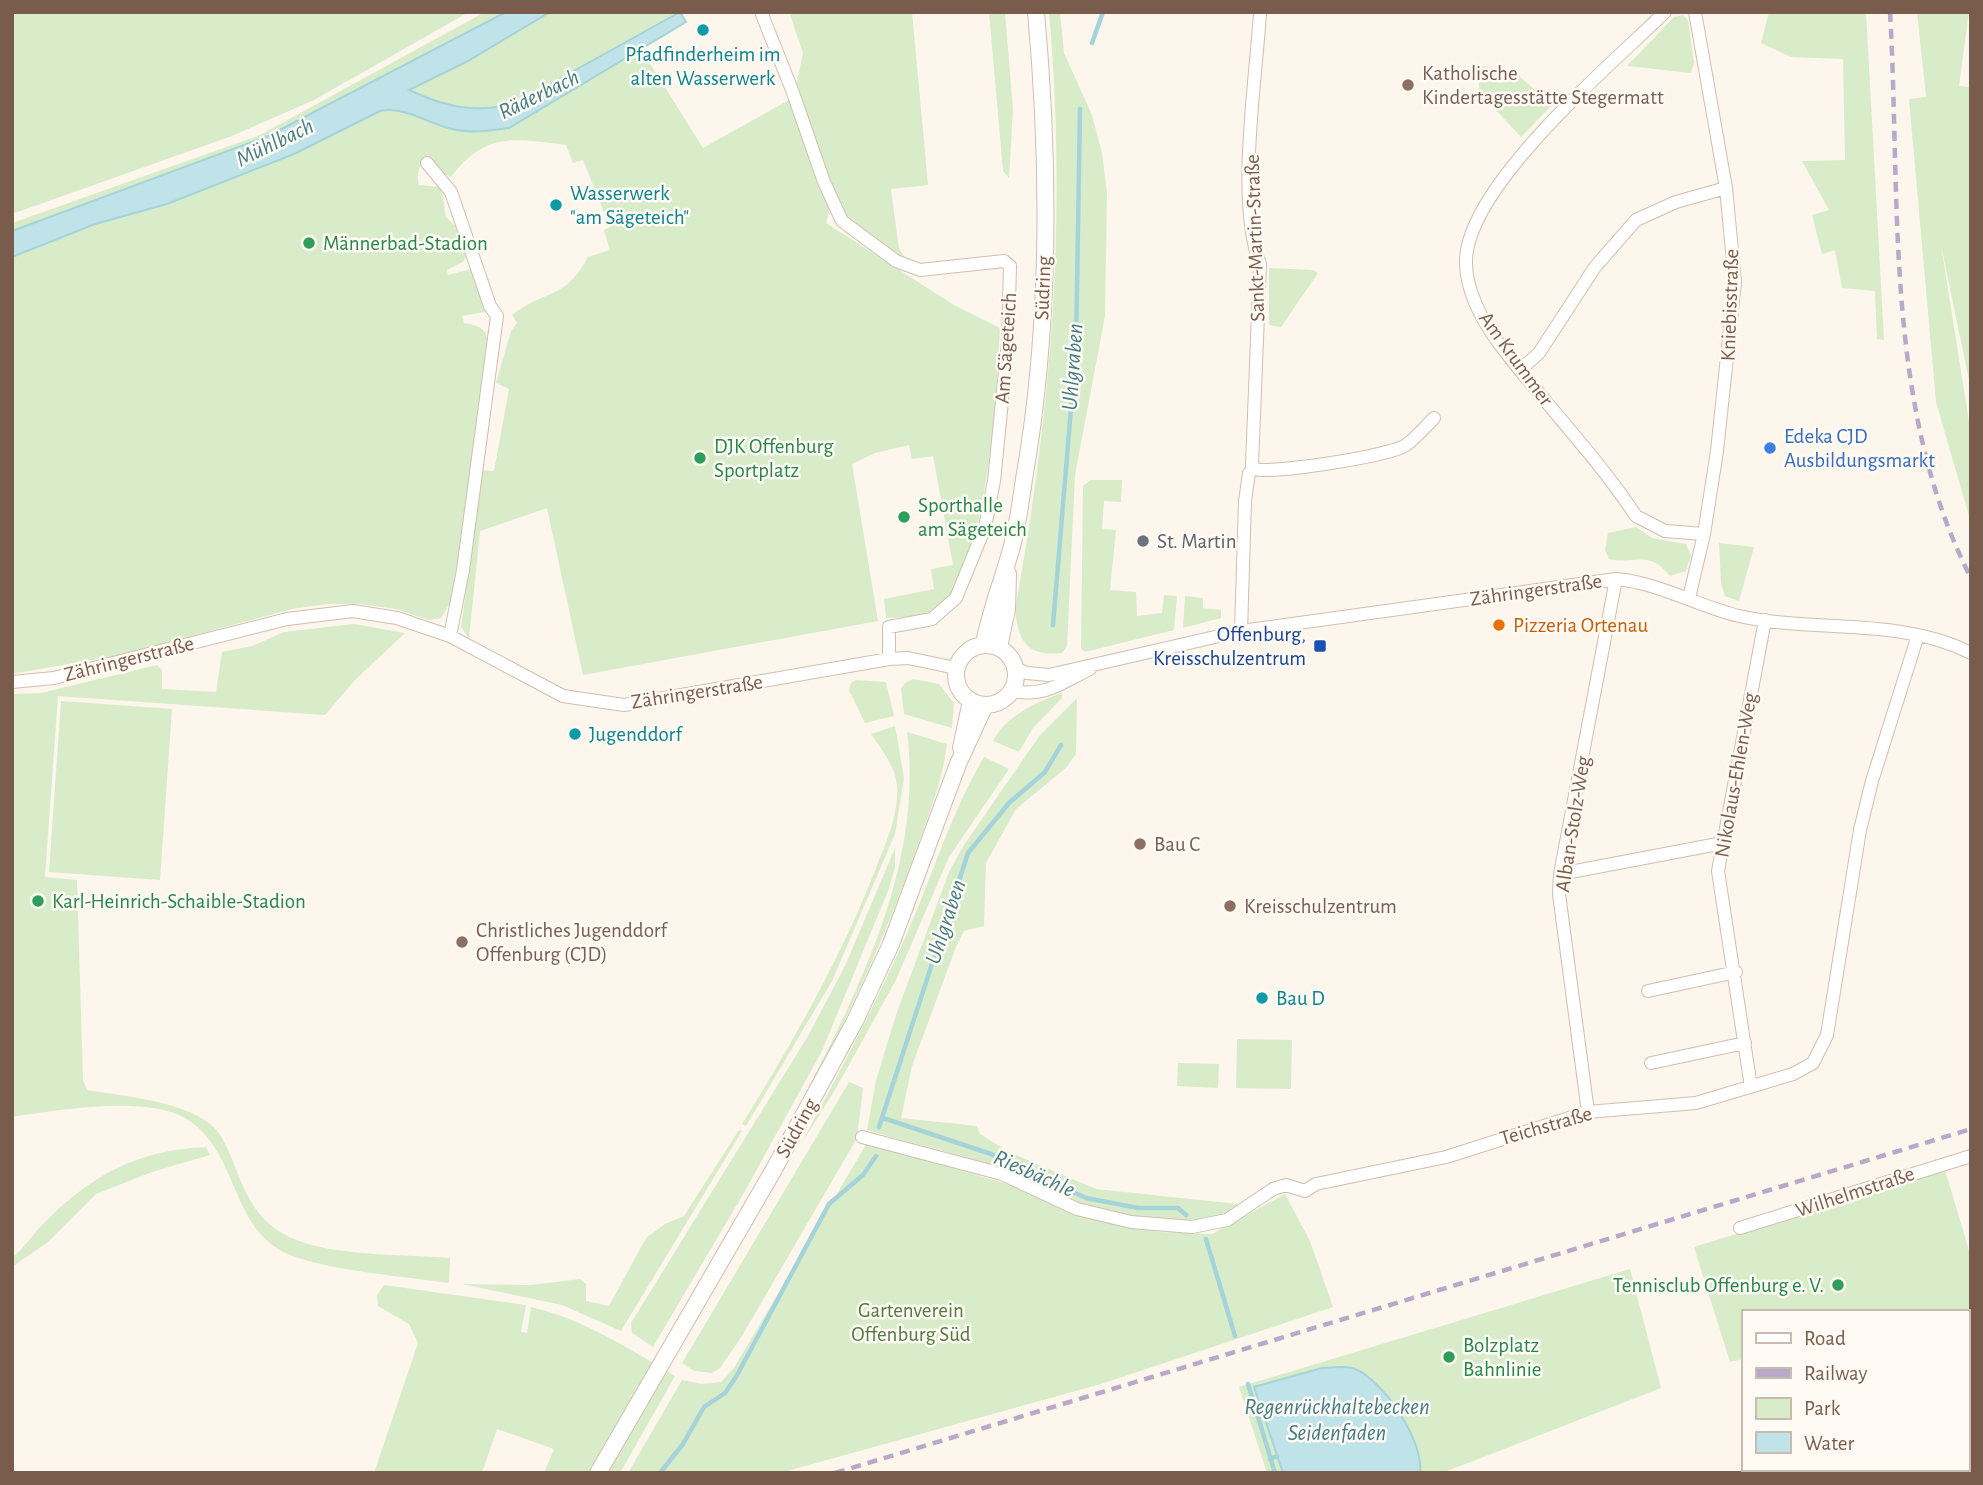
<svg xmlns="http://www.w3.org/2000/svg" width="1983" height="1485" font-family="'Alegreya Sans',sans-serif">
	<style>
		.green { fill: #d8ecc9 }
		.water { fill: #bfe3e8; stroke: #a5d3da; stroke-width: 2 }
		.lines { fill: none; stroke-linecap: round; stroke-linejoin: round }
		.stream { stroke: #a5d3da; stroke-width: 4.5 }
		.minor-casing { stroke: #d1beb0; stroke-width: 14 }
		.tertiary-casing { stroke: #d1beb0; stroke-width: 18 }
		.minor { stroke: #fff; stroke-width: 12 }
		.tertiary { stroke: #fff; stroke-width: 16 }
		.rail { stroke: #b9a8c9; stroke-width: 4.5; stroke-dasharray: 10 7; stroke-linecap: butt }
		.culture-dot { fill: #0f9aa8; stroke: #fffaf3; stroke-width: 2.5 }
		.education-dot { fill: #8d6e63; stroke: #fffaf3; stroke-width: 2.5 }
		.leisure-dot { fill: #2e9e5b; stroke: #fffaf3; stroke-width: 2.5 }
		.shop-dot { fill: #3f7fe0; stroke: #fffaf3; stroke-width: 2.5 }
		.worship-dot { fill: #6b7280; stroke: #fffaf3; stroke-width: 2.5 }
		.food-dot { fill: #e8710a; stroke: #fffaf3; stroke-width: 2.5 }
		.transit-dot { fill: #1a4fb4; stroke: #fffaf3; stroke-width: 2.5 }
		.labels { text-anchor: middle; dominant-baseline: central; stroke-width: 5; stroke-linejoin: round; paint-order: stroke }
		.culture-label { font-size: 21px; fill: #0d838f; stroke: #fffaf3; text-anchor: start }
		.education-label { font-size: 21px; fill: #785e54; stroke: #fffaf3; text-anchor: start }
		.street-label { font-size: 21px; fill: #7a5c4d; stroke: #fffaf3 }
		.leisure-label { font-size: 21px; fill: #27864d; stroke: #fffaf3; text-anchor: start }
		.shop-label { font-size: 21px; fill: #366cbe; stroke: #fffaf3; text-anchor: start }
		.worship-label { font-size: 21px; fill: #5b616d; stroke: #fffaf3; text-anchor: start }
		.food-label { font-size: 21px; fill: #c56008; stroke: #fffaf3; text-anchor: start }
		.transit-label { font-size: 21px; fill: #164399; stroke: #fffaf3; text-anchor: end }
		.park-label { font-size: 21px; fill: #537a41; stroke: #fffaf3 }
		.water-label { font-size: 23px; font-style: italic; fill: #437c86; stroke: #fffaf3 }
	</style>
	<rect width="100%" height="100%" fill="#fdf6ec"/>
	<path class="green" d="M12,12H469L314,100L232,136L12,214Z
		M485,12H506L268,136L12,231V223L260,135Z
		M550,12H680L516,103C476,114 445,107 408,90L468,61Z
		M789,12H912L928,185L891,189L899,249L906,259L895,256L869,239L844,214L833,190L795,90L803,53Z
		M989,12H1005L1013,110L1009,178L1003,171Z
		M1049,12H1060L1064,53L1092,115L1102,153L1107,193L1105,316L1075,475L1067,646L1062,653C1028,657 1018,642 1015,609C1052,408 1067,216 1049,12Z
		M1769,12H1866L1884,340L1877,339L1875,291L1842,288L1835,250L1822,254L1812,215L1829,210L1802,161L1845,160L1843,59L1791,57L1761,43Z
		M1917,12H1969L1959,86L1971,87V390L1941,245L1971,434V523L1936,402L1909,99L1926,97Z
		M1683,15L1688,20L1694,63L1691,73L1627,66L1674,17Z
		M641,49L703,148L789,100L830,209L826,223L954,305L1000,328C996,393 989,565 938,607C923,618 904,617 886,618L884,599L934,589L931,569L953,565L933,456L912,459L909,445L875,453L852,464L878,621L583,675L547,508L480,531L469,639L461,627L482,470L494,471L509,389L496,383L511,331L517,323L512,315C546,289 565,300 588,257L610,250L604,230L610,227L583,160L573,163L566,145C515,139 486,131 451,177L443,173L432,158H426C419,164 416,176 419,185L441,187L446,217L460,230L467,255L463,262L447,270L448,275L471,269L489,311L462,316L464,323C480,326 486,328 489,344L459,567L451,601L441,618L429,620L396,609L359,604H328L292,609L120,655L12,674V257L95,224L167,204L294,154L380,111L393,108L451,129L509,128Z
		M1484,66L1518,75L1552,105L1521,137L1479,92V70Z
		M1269,268L1313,270L1318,273L1281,327L1269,325Z
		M1091,480H1122L1121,502L1104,501L1102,529L1116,530L1110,590L1136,592L1137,616L1162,613L1164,595L1177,596L1174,630L1085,652L1081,649L1083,486Z
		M1636,527L1652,538L1686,544L1691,556L1686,571L1670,576C1648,549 1635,565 1609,559L1605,550L1608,533Z
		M1719,543L1754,547L1739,601L1725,596L1721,583Z
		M1185,596L1203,598V608L1221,610V618L1183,628Z
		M354,624L405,633L355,680L325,715L58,696L45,877L77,880L83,1080L87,1090C122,1096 201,1102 221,1136C241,1171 243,1210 282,1233C321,1257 403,1254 450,1258L449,1283C409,1277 309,1269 278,1249C251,1232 241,1203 229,1175C219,1152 207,1131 185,1118C146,1095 56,1110 12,1117V694L41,693L157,665L162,670V689L216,692L222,652L252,646L284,632Z
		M913,679L939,684L954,703L952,728L904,714L901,689L905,683Z
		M856,680L886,682L894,716L865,723L849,690L851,683Z
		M1062,693V698L1033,728L1019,752L993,741C1006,716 1036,702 1062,693Z
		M1077,698L1076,754L1066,768L1016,809L986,863L984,926L964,931L956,947L912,1066L901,1118L977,1126L980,1134L1009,1152L1096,1189L1238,1204C1208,1236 1114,1215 1074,1202C1051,1194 1030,1178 1006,1170C961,1154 913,1144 867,1130L876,1080L897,1012L949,872L964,845L1040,735Z
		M61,701L172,709L160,880L49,872Z
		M895,726L904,778L895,834L832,981L746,1126L742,1124C793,1042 841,958 876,868C886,843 899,814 897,786C896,767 881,749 871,734Z
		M907,732L947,744C942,784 927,819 914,856C877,960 830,1055 776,1151C841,1022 926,881 907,732Z
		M984,757L1009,769L949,857L896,980L835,1090L801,1144C839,1073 877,1002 909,929C934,871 952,811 984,757Z
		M895,848V868L888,891L822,1051L745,1191L653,1347L632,1333L631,1323L808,1036L845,966Z
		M1237,1039L1292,1040L1291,1089L1236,1088Z
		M1178,1063L1219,1064L1218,1088L1177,1086Z
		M849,1082L863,1088L857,1138L742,1336L720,1368L712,1373L694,1371L682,1363Z
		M739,1130L742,1131L621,1331L562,1305L462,1284L531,1285L580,1279L586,1284V1301L609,1306L646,1238L665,1224L684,1216Z
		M867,1143L1031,1191L1099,1220L1160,1232L1212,1234L1285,1194L1310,1241L1333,1307L1101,1384L780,1473H628L682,1380L702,1384L721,1382L734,1368Z
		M206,1147L210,1155L152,1172L96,1194L48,1242L12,1267V1258C25,1248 33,1233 45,1222C93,1174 138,1150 206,1147Z
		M1945,1170L1971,1257V1403L1967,1404V1312H1743V1359L1730,1362L1694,1247Z
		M1630,1269L1661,1388L1442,1473H1267L1239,1387Z
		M384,1285L526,1305L521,1332L527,1333L531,1307C585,1320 628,1348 675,1376L620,1473H544L554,1449L497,1429L482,1473H374L418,1343L409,1324L378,1306L377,1295Z"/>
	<path class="water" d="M506,12H550L468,61L409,90C445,107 476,114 516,103L680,12L686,22L509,128C489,131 469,134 448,128C426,122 403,106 380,111L294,154L167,204L95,224L12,257V231L268,136Z
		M1322,1368C1331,1368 1347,1365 1355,1369C1384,1381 1424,1441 1420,1473H1283L1254,1387Z"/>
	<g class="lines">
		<path class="stream" d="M1092,43L1103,12
			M1053,625L1076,348L1080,109
			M883,1118L991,1154L1086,1198L1138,1208H1178L1186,1215
			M879,1127L968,853L1009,803L1045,772L1061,745
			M1206,1239L1235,1336
			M1248,1384L1275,1473
			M1270,1459L1277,1456
			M660,1473L683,1444L704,1407L725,1393L736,1377L829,1204L863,1175L876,1156"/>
		<g class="minor-casing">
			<path id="minor" d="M761,12L792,90L824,182L842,221L896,261L920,270L1004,261L1010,266L1008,341L994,481L985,527L956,598L932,619L889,627V659
				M1665,12C1611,65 1468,185 1466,260C1465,288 1481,319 1498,342C1542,401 1595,454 1636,516L1665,531L1704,534
				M427,163L451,192L490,306L497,316L463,570L450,636
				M1521,369L1539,353L1595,267L1636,220L1676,202L1726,188
				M1252,465L1260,264C1236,200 1256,83 1260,12
				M1254,469C1273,474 1390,456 1406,445C1416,438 1425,427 1434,418
				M1689,598L1704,534L1717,451L1735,282L1726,188L1695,12
				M1241,631L1245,501L1249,473
				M1015,668L1027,673L1049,675L1241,631L1616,579C1660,583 1697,606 1739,616C1815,633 1900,617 1971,653
				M12,682L54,678L287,619L353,611L397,618L450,636L563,696L624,705L889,659L908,658L956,668
				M1011,691C1046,697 1059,684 1090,669
				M1560,874L1723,843
				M1648,991L1736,972
				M1651,1063L1745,1043
				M1751,1087L1718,871L1765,620
				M1588,1112L1559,894L1560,874L1616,579
				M862,1137L1002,1174L1077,1209L1131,1222L1192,1227L1227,1220L1273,1189L1286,1185L1305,1191L1316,1184L1446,1157L1588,1112L1696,1103L1793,1074L1813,1063L1827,1035L1860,830L1872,781L1918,635
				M1740,1228L1971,1156"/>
		</g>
		<g class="tertiary-casing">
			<path id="tertiary" d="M984,644C989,616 999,590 1007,563C1016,536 1020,507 1024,479C1051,326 1050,167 1036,12
				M956 675a30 30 0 1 1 60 0a30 30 0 1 1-60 0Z
				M999,647L1007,609L1008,574
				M961,748L971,701
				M598,1473L773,1171L855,1021L891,944L958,764L985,705"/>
		</g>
		<use href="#minor" class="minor"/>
		<use href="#tertiary" class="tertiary"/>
		<path class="rail" d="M1890,12C1901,199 1883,407 1971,578
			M835,1473L1971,1129"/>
	</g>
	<g class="culture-dot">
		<circle cx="703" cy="30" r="7"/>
		<circle cx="556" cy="205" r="7"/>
		<circle cx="575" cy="734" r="7"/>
		<circle cx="1262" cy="998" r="7"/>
	</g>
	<g class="education-dot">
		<circle cx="1408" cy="85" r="7"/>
		<circle cx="1140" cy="844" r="7"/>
		<circle cx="1230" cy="906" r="7"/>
		<circle cx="462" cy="942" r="7"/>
	</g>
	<g class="leisure-dot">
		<circle cx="309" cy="243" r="7"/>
		<circle cx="700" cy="458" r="7"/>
		<circle cx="904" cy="517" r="7"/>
		<circle cx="38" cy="901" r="7"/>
		<circle cx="1838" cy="1285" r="7"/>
		<circle cx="1449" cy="1357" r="7"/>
	</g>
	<circle class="shop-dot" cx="1770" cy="448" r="7"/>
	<circle class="worship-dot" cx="1143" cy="541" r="7"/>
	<circle class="food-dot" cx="1499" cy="625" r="7"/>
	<rect class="transit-dot" x="1313" y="639" width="14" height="14" rx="3.5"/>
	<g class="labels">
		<g class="culture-label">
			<text x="703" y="54" text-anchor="middle">Pfadfinderheim im<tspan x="703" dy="24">alten Wasserwerk</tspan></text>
			<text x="570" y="193">Wasserwerk<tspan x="570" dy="24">"am Sägeteich"</tspan></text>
			<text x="589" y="734">Jugenddorf</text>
			<text x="1276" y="998">Bau D</text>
		</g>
		<g class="education-label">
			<text x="1422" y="73">Katholische<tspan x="1422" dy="24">Kindertagesstätte Stegermatt</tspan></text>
			<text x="1154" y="844">Bau C</text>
			<text x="1244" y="906">Kreisschulzentrum</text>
			<text x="476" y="930">Christliches Jugenddorf<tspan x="476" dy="24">Offenburg (CJD)</tspan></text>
		</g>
		<g class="street-label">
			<text transform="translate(1255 238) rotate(-92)">Sankt-Martin-Straße</text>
			<text transform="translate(1043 288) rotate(-88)">Südring</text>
			<text transform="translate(1730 305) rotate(-88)">Kniebisstraße</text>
			<text transform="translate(1006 348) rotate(-86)">Am Sägeteich</text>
			<text transform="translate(1516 359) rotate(54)">Am Krummer</text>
			<text transform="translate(1536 590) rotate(-8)">Zähringerstraße</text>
			<text transform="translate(129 659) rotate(-14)">Zähringerstraße</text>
			<text transform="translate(697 692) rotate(-9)">Zähringerstraße</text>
			<text transform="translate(1736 775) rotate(-80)">Nikolaus-Ehlen-Weg</text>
			<text transform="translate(1573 824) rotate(-81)">Alban-Stolz-Weg</text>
			<text transform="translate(1546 1126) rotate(-16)">Teichstraße</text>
			<text transform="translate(797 1128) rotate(-61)">Südring</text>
			<text transform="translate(1855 1192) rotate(-18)">Wilhelmstraße</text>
		</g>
		<g class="leisure-label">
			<text x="323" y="243">Männerbad-Stadion</text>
			<text x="714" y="446">DJK Offenburg<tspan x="714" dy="24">Sportplatz</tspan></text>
			<text x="918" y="505">Sporthalle<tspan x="918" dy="24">am Sägeteich</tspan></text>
			<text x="52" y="901">Karl-Heinrich-Schaible-Stadion</text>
			<text x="1824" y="1285" text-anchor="end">Tennisclub Offenburg e. V.</text>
			<text x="1463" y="1345">Bolzplatz<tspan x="1463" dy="24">Bahnlinie</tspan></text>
		</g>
		<g class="shop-label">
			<text x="1784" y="436">Edeka CJD<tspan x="1784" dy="24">Ausbildungsmarkt</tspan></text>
		</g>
		<g class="worship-label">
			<text x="1157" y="541">St. Martin</text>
		</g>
		<g class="food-label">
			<text x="1513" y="625">Pizzeria Ortenau</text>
		</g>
		<g class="transit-label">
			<text x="1306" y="634">Offenburg,<tspan x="1306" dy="24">Kreisschulzentrum</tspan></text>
		</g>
		<g class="park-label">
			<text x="911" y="1310">Gartenverein<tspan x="911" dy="24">Offenburg Süd</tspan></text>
		</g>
		<g class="water-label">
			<text transform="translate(539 95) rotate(-26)">Räderbach</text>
			<text transform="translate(275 143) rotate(-26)">Mühlbach</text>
			<text transform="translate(1073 367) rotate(-86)">Uhlgraben</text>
			<text transform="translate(946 922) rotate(-72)">Uhlgraben</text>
			<text transform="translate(1034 1174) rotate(24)">Riesbächle</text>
			<text x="1337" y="1407">Regenrückhaltebecken<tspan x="1337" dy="26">Seidenfaden</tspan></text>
		</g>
	</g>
	<rect width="1983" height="1485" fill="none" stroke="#7a5c4d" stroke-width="28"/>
	<rect x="1742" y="1310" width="228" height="161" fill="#fffaf3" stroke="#cabbb1" stroke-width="2"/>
	<rect x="1756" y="1333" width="35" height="10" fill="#ffffff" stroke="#cabbb1" stroke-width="2"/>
	<text x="1804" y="1345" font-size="21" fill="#7a5c4d">Road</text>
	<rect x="1756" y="1368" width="35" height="10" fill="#b9a8c9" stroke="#cabbb1" stroke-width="2"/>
	<text x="1804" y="1380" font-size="21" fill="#7a5c4d">Railway</text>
	<rect x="1756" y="1398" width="35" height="21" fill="#d8ecc9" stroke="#cabbb1" stroke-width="2"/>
	<text x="1804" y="1415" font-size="21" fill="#7a5c4d">Park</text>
	<rect x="1756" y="1432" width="35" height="21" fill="#bfe3e8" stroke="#cabbb1" stroke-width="2"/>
	<text x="1804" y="1450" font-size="21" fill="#7a5c4d">Water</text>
</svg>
